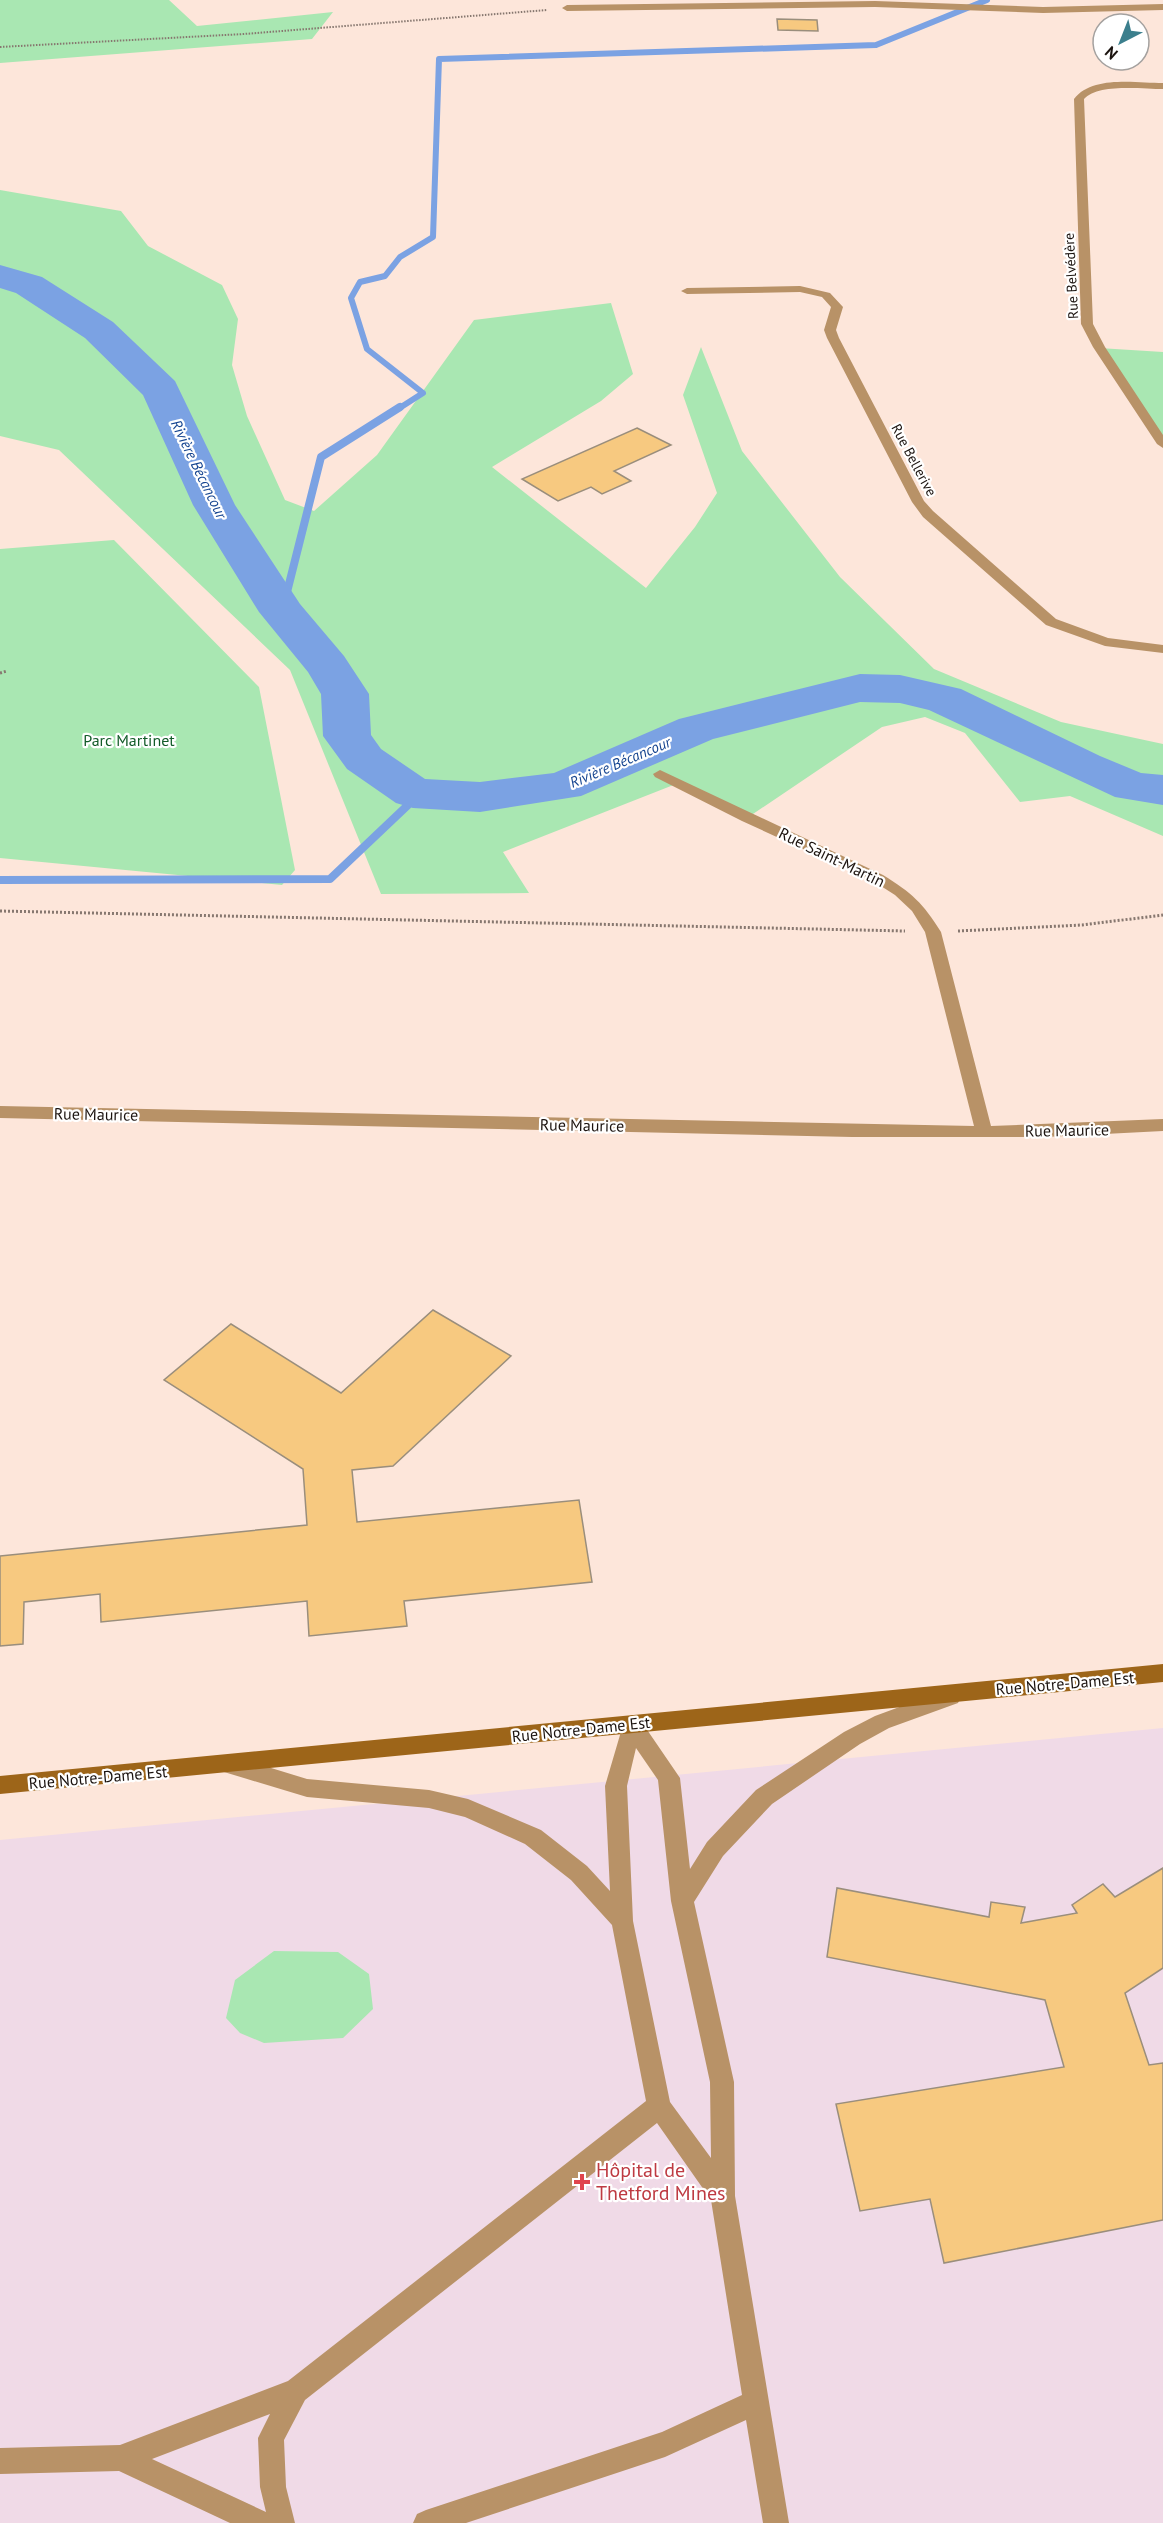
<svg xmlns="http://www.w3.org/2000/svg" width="1163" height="2523" font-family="'PT Sans',sans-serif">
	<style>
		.medical { fill: #f0dae7 }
		.green { fill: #a9e7b2 }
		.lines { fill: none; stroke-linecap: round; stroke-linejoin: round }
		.stream-far1 { stroke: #7ba2e3; stroke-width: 6 }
		.stream { stroke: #7ba2e3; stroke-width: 8 }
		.river { fill: #7ba2e3; fill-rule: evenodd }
		.building { fill: #f7c980; stroke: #9a8e7c; stroke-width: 1.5 }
		.path-far1 { stroke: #86776f; stroke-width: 2; stroke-dasharray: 1.5 1.5; stroke-linecap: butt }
		.path { stroke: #86776f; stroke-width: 3; stroke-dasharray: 2 2; stroke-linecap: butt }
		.lane { fill: #b89267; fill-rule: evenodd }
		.street { fill: #b89267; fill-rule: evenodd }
		.secondary { fill: #9d6519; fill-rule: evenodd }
		.health-dot { fill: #e0444e; stroke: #fff; stroke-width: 2 }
		.labels { text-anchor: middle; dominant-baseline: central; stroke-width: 4.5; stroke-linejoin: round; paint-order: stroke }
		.far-street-label { font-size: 14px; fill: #1b130f; stroke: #fff }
		.far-water-label { font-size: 15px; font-style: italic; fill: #164590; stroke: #fff }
		.park-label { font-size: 16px; fill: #125b28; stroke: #fff }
		.street-label { font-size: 16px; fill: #1b130f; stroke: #fff }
		.near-health-label { font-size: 20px; fill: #be3a42; stroke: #fff; text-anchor: start }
	</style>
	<rect width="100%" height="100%" fill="#fde6da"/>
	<path class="medical" d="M1163,1728V2523H0V1840Z"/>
	<path class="green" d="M0,0H169L197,26L333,12L312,39L0,63Z
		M0,190L121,211L148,246L222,285L238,319L232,365L247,416L285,500L314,511L377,455L474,320L611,303L633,374L601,401L492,467L646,588L695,527L717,493L683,395L701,347L742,451L840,577L934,669L1061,722L1163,744V836L1070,796L1020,802L965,733L925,717L882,727L747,818L676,784L503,852L529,893L381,894L290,670L59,450L0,436Z
		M1099,348L1163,352V444Z
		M114,540L259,687L295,870L282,885L0,858V549Z
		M274,1951L338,1952L369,1974L373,2009L343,2038L264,2043L240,2033L226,2018L235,1980Z"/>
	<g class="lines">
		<path class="stream-far1" d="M398,409L423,393L367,349L351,298L360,282L385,276L400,257L433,237L439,59L876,45L987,0"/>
		<path class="stream" d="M282,612L321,457L400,407
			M0,880L330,879L408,805L413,793"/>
		<path class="river" d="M0,265L42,277L113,322L175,381L235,505L300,604L344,656L369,694L371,735L381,749L425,779L480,782L554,773L679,719L860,674L900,675L961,689L1100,756L1141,773L1163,775V805L1115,797L929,710L900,703L860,702L713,739L581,796L480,812L413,808L396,803L347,769L323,736L321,694L308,672L259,612L193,505L143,395L85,338L16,293L0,288Z"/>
	</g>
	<path class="building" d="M777,19L817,20L818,31L778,30Z
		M637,428L671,445L614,471L631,481L602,494L591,487L558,501L522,479Z
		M433,1310L511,1356L393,1466L352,1470L357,1522L579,1500L592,1582L404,1601L407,1626L309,1636L307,1601L101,1622L100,1594L24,1602L23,1644L0,1646V1556L307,1525L303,1469L164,1380L231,1324L341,1393Z
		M1163,1868V1968L1125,1993L1149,2065L1163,2063V2220L944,2263L930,2199L860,2211L836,2104L1064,2067L1045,2000L827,1957L837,1888L989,1917L991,1902L1025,1907L1021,1923L1077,1913L1072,1905L1103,1884L1115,1897Z"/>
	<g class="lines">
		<path class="path-far1" d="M0,47L244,34L547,10"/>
		<path class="path" d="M0,673L7,671
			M0,911L905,931
			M958,931L1082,925L1163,915"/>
		<path class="lane" d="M951,1688L958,1691L961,1697L958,1703L889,1728L860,1744L772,1804L723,1856L694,1902L734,2082L735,2196L789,2523H763L746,2420L665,2457L466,2523H413L417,2514L426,2510L662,2432L742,2395L711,2200L657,2123L305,2400L284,2440L286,2487L295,2523H230L119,2471L0,2474V2448L120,2445L288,2381L646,2101L612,1925L571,1880L525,1844L465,1817L429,1808L307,1797L224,1772L221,1765L224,1758L232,1756L307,1779L429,1790L468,1799L541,1830L587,1866L610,1891L605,1786L625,1718L632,1715L639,1718L680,1778L690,1869L707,1842L756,1790L844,1732L875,1716ZM636,1748L658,1780L671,1901L710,2082L711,2158L670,2102L633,1921L627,1786ZM270,2414L258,2438L260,2487L266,2512L152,2459Z"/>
		<path class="street" d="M875,1L1043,7L1163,4V10L1043,13L875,7L567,11L562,8L567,5Z
			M1163,83V89C1143,89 1098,83 1084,99L1093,324L1105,347L1163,435V448L1157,444L1093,347L1081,324L1074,99C1092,75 1136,83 1163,83Z
			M800,286L830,293L843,307L836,330L839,338L924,501L933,511L1056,619L1108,638L1163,645V653L1105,646L1046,625L923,517L912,502L827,338L824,330L831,307L822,297L800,292L687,294L681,291L687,288Z
			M660,770L883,875C912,893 923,903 941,932L991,1126L1163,1119V1131L1046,1137H852L0,1118V1106L974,1126L925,932L912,911L895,895L873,881L742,821L655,777L653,774Z"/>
		<path class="secondary" d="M1163,1664V1682L0,1794V1776Z"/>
	</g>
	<path class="health-dot" d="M579 2173h6v6h6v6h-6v6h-6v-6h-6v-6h6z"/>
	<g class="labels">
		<g class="far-street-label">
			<text transform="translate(1071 276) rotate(-93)">Rue Belvédère</text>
			<text transform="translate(914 460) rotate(62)">Rue Bellerive</text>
		</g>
		<g class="far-water-label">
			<text transform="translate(199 469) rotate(64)">Rivière Bécancour</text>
			<text transform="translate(620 762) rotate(-23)">Rivière Bécancour</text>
		</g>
		<g class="park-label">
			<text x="129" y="740">Parc Martinet</text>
		</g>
		<g class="street-label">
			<text transform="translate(832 857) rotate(26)">Rue Saint-Martin</text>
			<text transform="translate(96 1114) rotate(1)">Rue Maurice</text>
			<text transform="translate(582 1125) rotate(1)">Rue Maurice</text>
			<text transform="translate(1067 1130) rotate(-1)">Rue Maurice</text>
			<text transform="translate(1065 1683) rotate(-5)">Rue Notre-Dame Est</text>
			<text transform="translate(581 1729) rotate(-6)">Rue Notre-Dame Est</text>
			<text transform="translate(98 1777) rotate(-5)">Rue Notre-Dame Est</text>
		</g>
		<g class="near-health-label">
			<text x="596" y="2170">Hôpital de<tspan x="596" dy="23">Thetford Mines</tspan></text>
		</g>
	</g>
	<g transform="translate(1121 42) rotate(222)"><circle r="28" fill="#ffffff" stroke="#a4a19f" stroke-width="1.5"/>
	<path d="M0-4.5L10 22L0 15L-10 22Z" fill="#3b7f8d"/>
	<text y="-9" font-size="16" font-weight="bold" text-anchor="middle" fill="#1b130f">N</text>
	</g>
</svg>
